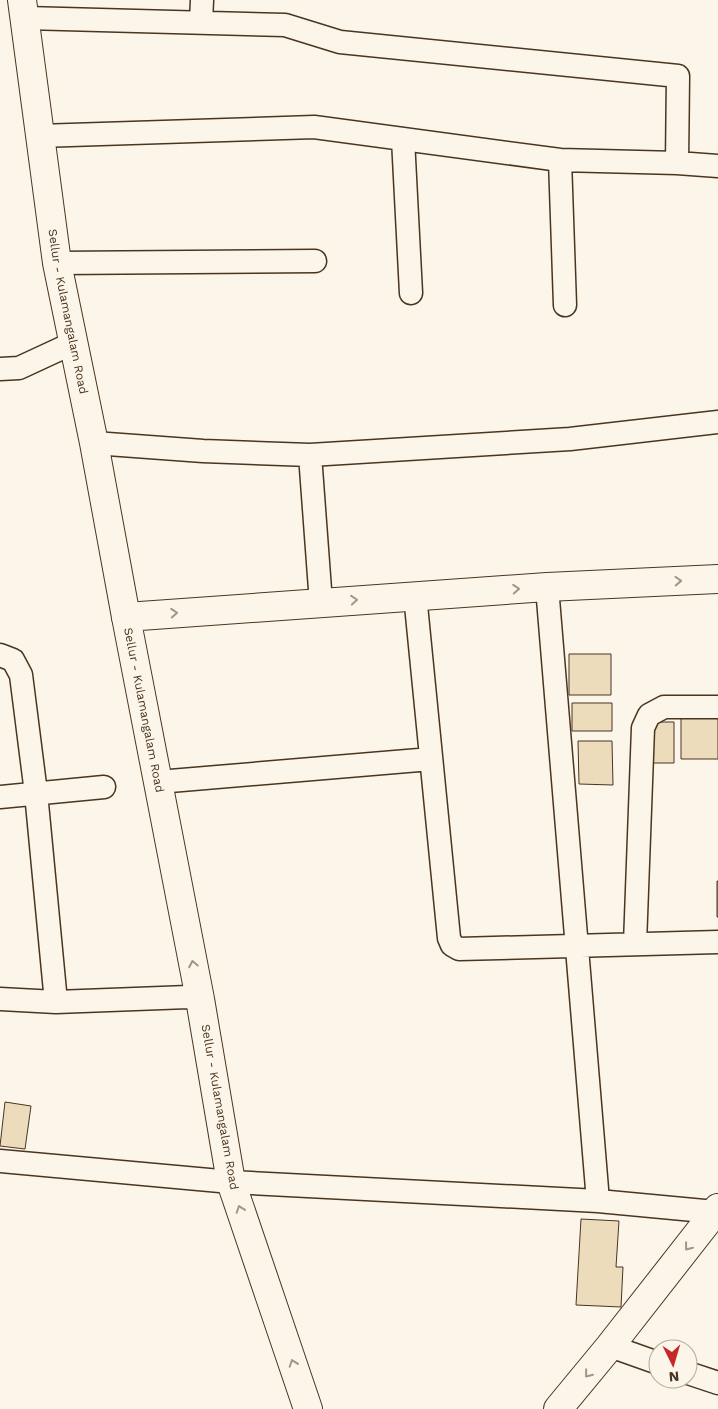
<svg xmlns="http://www.w3.org/2000/svg" width="718" height="1409" font-family="'Work Sans',sans-serif">
	<style>
		.building { fill: #ecdcbc; stroke: #4a3520 }
		.lines { fill: none; stroke-linecap: round; stroke-linejoin: round }
		.minor-casing { stroke: #4a3520; stroke-width: 25 }
		.secondary-casing { stroke: #4a3520; stroke-width: 30 }
		.primary-casing { stroke: #4a3520; stroke-width: 30 }
		.minor { stroke: #fbf6e9; stroke-width: 22 }
		.secondary { stroke: #fbf6e9; stroke-width: 28 }
		.primary { stroke: #fbf6e9; stroke-width: 28 }
		.oneway { stroke: #a29684 }
		.labels { text-anchor: middle; dominant-baseline: central; stroke-width: 4; stroke-linejoin: round; paint-order: stroke }
		.street-label { font-size: 12px; fill: #4a3520; stroke: #fbf6e9 }
	</style>
	<rect width="100%" height="100%" fill="#fbf6e9"/>
	<path class="building" d="M569,654H611V695H569Z
		M572,703H612V731H572Z
		M681,717H718V759H681Z
		M649,722H674V763H648Z
		M578,741H612L613,785L579,784Z
		M717,881H718V917H717Z
		M5,1102L31,1106L25,1149L0,1146Z
		M581,1219L619,1221L616,1267H623L621,1307L576,1305Z"/>
	<g class="lines">
		<g class="minor-casing">
			<path id="minor" d="M26,18L285,25L340,42L678,76L677,163L718,166
				M201,22L202,0
				M39,136L314,127L560,160L677,163
				M403,139L411,293
				M560,160L565,305
				M57,263L315,261
				M0,369L19,368L73,343
				M94,443L203,451L310,455
				M547,587L598,1201
				M415,595L449,938L452,945L459,949L718,942
				M321,603L310,455L570,439L718,422
				M0,655L13,660L21,675L36,793L56,1002
				M158,782L431,759
				M0,797L104,787
				M635,944L643,728L649,715L664,707H718
				M0,999L56,1002L188,997L200,999
				M0,1161L231,1182L598,1201L715,1212
				M610,1346L658,1363
				M688,1373L718,1383"/>
		</g>
		<g class="secondary-casing">
			<g id="secondary">
				<path id="s1" d="M22,0L57,263L94,443L126,617"/>
			</g>
		</g>
		<g class="primary-casing">
			<path id="primary" d="M308,1409L231,1182L200,999L126,617L547,587L718,579
				M558,1409L610,1346L718,1208"/>
		</g>
		<use href="#minor" class="minor"/>
		<use href="#secondary" class="secondary"/>
		<use href="#primary" class="primary"/>
	</g>
	<defs><path id="oneway-chevron" d="M-2-3.5L2.5 0L-2 3.5" fill="none" stroke-width="1.6" stroke-linecap="round" stroke-linejoin="round" transform="scale(1.25)"/></defs>
	<g class="oneway">
		<use href="#oneway-chevron" transform="translate(678 581) rotate(-2)"/>
		<use href="#oneway-chevron" transform="translate(516 589) rotate(-4)"/>
		<use href="#oneway-chevron" transform="translate(354 600) rotate(-5)"/>
		<use href="#oneway-chevron" transform="translate(174 613) rotate(-4)"/>
		<use href="#oneway-chevron" transform="translate(193 964) rotate(-101)"/>
		<use href="#oneway-chevron" transform="translate(240 1209) rotate(-109)"/>
		<use href="#oneway-chevron" transform="translate(688 1247) rotate(128)"/>
		<use href="#oneway-chevron" transform="translate(293 1363) rotate(-109)"/>
		<use href="#oneway-chevron" transform="translate(588 1374) rotate(129)"/>
	</g>
	<g class="labels">
		<g class="street-label">
			<text stroke="none"><textPath href="#s1" startOffset="315">Sellur - Kulamangalam Road</textPath></text>
			<text transform="translate(144 710) rotate(79)">Sellur - Kulamangalam Road</text>
			<text transform="translate(220 1107) rotate(80)">Sellur - Kulamangalam Road</text>
		</g>
	</g>
	<g transform="translate(673 1364) rotate(175)"><circle r="24" fill="#fbf6e9" stroke="#b4a999"/>
	<path d="M0-4L9 19L0 12L-9 19Z" fill="#c62828"/>
	<text y="-8" font-size="14" font-weight="bold" text-anchor="middle" fill="#4a3520">N</text>
	</g>
</svg>
